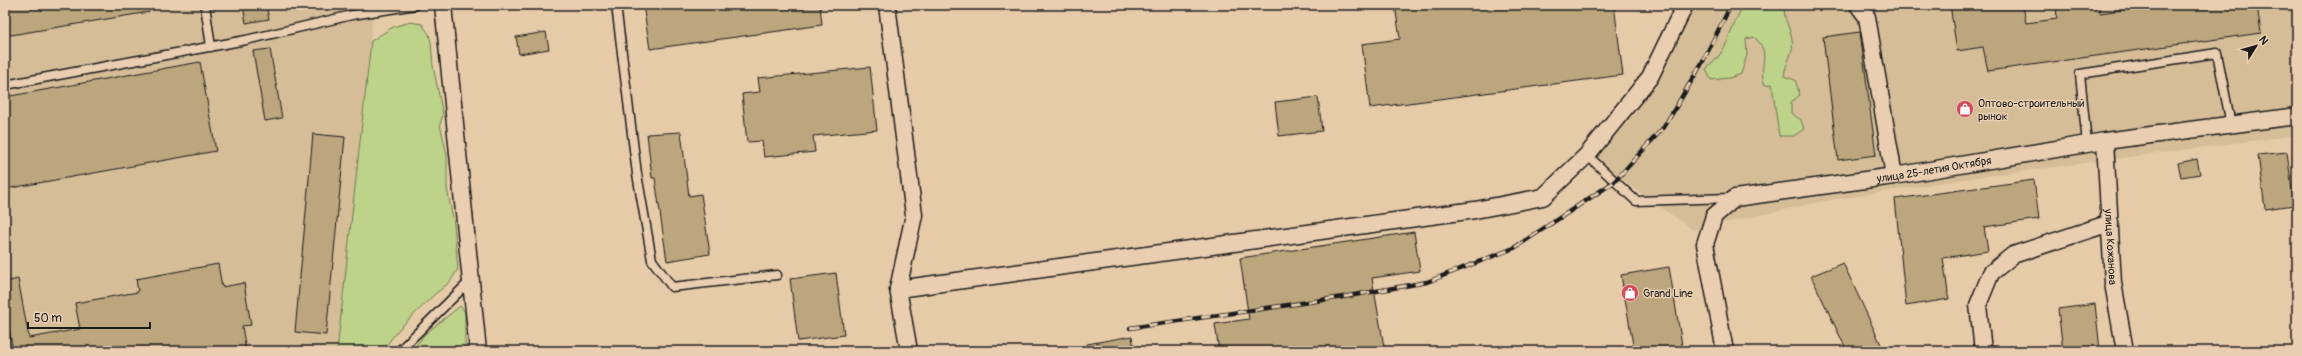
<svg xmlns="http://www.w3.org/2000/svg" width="2302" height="356" font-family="Pangolin,sans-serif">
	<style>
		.built { fill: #d5bd98 }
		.green { fill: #bcd389; stroke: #6c7852 }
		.building { fill: #bca67e; stroke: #1c1c1c }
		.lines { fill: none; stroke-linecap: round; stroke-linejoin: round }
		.lane-casing { stroke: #1c1c1c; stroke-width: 11 }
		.street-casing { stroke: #1c1c1c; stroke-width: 19 }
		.lane { stroke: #e9ceb1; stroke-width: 8 }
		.street { stroke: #e9ceb1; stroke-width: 16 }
		.rail-casing { stroke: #1c1c1c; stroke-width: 4.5 }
		.rail { stroke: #e9ceb1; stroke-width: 3; stroke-dasharray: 9; stroke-linecap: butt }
		.labels { text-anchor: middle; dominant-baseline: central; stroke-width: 3; stroke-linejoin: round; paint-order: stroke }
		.poi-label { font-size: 11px; fill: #1c1c1c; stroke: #e9ceb1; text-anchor: start }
		.street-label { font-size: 11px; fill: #1c1c1c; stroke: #e9ceb1 }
	</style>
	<rect width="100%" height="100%" fill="#e6cba8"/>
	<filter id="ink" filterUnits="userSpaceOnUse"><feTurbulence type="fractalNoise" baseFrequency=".025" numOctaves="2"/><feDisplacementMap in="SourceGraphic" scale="8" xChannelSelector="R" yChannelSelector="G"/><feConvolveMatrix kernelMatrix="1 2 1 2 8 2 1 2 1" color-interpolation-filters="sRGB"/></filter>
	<g filter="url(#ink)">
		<path class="built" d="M5,5H374L337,351H5Z
			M1693,5H2297V135L1971,178L1819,202L1693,230L1593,159L1652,84Z"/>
		<path class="green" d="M1744,5H1785C1782,19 1790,26 1792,39C1795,52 1785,63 1784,76L1795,80L1800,95L1791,102V113L1801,120L1804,129L1794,136H1779L1772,84L1765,85C1757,66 1773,53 1754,37L1746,39L1747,55L1741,74L1729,78L1711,80L1706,69C1731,49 1728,30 1744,5Z
			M410,22L422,24L429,34L431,42L433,66L443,115L440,124L447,155V188L454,224L458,269L450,282L435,294L398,330L386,346L377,351H337L371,41L393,27Z
			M460,306L465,312V351H412L424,335Z"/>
		<path class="building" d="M5,5H148L149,12L5,36Z
			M243,5H266L269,19L246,23Z
			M643,5H820L822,25L650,49Z
			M1395,5H1614L1623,75L1370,108L1362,44L1400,39Z
			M1950,5H2023L2026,23L2057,19L2056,5H2099L2100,13L2155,5H2257L2261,33L1988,71L1983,47L1957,51Z
			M546,32L549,49L519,54L516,37Z
			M1860,32L1876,155L1838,160L1823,37Z
			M270,49L282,118L265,121L253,51Z
			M200,62L216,151L5,189V97Z
			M870,67L877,130L813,136L815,152L764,157L762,141L747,142L742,94L760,92L758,78Z
			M1318,97L1322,131L1279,136L1275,102Z
			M681,132L689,196L701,194L710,254L667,261L655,178H652L647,134Z
			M313,134L345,137L326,335L295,332Z
			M2287,152L2294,205L2265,209L2258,155Z
			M2197,159L2200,174L2181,177L2178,163Z
			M2034,180L2039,219L1984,227L1988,251L1943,258L1949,299L1906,306L1895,199Z
			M1414,232L1420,271L1372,278L1384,347L1361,351H1219L1215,324L1249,319L1240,258Z
			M1843,263L1884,351H1847L1811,276Z
			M218,264L222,287L244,283L251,325L242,326L246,351H13L7,318H5V282L18,279L29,338L80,329L75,303L138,292L136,279Z
			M1669,267L1683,351H1634L1621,275Z
			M836,273L844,335L798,341L790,279Z
			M2095,304L2100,350L2063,351L2058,309Z
			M1132,336L1134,351H1088L1087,344Z"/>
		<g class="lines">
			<g class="lane-casing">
				<path id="lane" d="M205,5L211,47
					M616,5L637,174L652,260L672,287L777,275
					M5,85L246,40L352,15L416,5
					M2087,144L2080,74L2217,53L2231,125
					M1587,155L1636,201L1731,198
					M399,351L471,280"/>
			</g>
			<g class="street-casing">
				<g id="street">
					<path d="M443,5L478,351"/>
					<path d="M887,5L914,215L898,289L909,351"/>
					<path d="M1858,5L1867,17L1894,176"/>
					<path id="s1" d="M2105,141L2113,283L2125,351"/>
					<path d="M898,289L1475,210L1543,197L1587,155L1650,77L1685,5"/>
					<path id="s2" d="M1725,351L1705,244L1714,216L1735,198L1894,176L2105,141L2297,116"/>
					<path d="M1983,351L1978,305L1991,273L2013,255L2110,223"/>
				</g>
			</g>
			<use href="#lane" class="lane"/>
			<use href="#street" class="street"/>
			<g class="rail-casing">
				<path id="rail" d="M1130,328L1343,297L1427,282L1514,248L1614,182L1664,127L1702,63L1731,5"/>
			</g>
			<use href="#rail" class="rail"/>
		</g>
	</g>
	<defs>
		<g id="shop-disc" transform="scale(0.9)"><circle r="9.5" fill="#d1495b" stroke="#e9ceb1"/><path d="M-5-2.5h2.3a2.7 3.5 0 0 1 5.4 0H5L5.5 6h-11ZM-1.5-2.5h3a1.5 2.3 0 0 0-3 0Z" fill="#fff"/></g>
	</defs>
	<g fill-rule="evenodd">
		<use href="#shop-disc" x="1965" y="109"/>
		<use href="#shop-disc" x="1630" y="293"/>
	</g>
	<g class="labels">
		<g class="poi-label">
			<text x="1978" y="103">Оптово-строительный<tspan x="1978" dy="13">рынок</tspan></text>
			<text x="1643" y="293">Grand Line</text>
		</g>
		<g class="street-label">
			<text stroke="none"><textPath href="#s2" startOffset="367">улица 25-летия Октября</textPath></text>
			<text stroke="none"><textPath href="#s1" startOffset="106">улица Кожанова</textPath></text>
		</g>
	</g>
	<rect width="2302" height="356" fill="none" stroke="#e9ceb1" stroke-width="20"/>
	<rect x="10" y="10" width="2282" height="336" fill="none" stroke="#1c1c1c" stroke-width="1.5" filter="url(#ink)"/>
	<g transform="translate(2256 46) rotate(53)" stroke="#e9ceb1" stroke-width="3" paint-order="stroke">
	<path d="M0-3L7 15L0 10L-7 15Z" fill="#1c1c1c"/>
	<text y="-6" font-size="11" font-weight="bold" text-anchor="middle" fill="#1c1c1c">N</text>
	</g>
	<path d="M28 322v6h122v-6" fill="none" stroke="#1c1c1c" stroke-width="2"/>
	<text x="34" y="322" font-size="12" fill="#1c1c1c" stroke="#e9ceb1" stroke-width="3" paint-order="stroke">50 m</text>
</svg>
